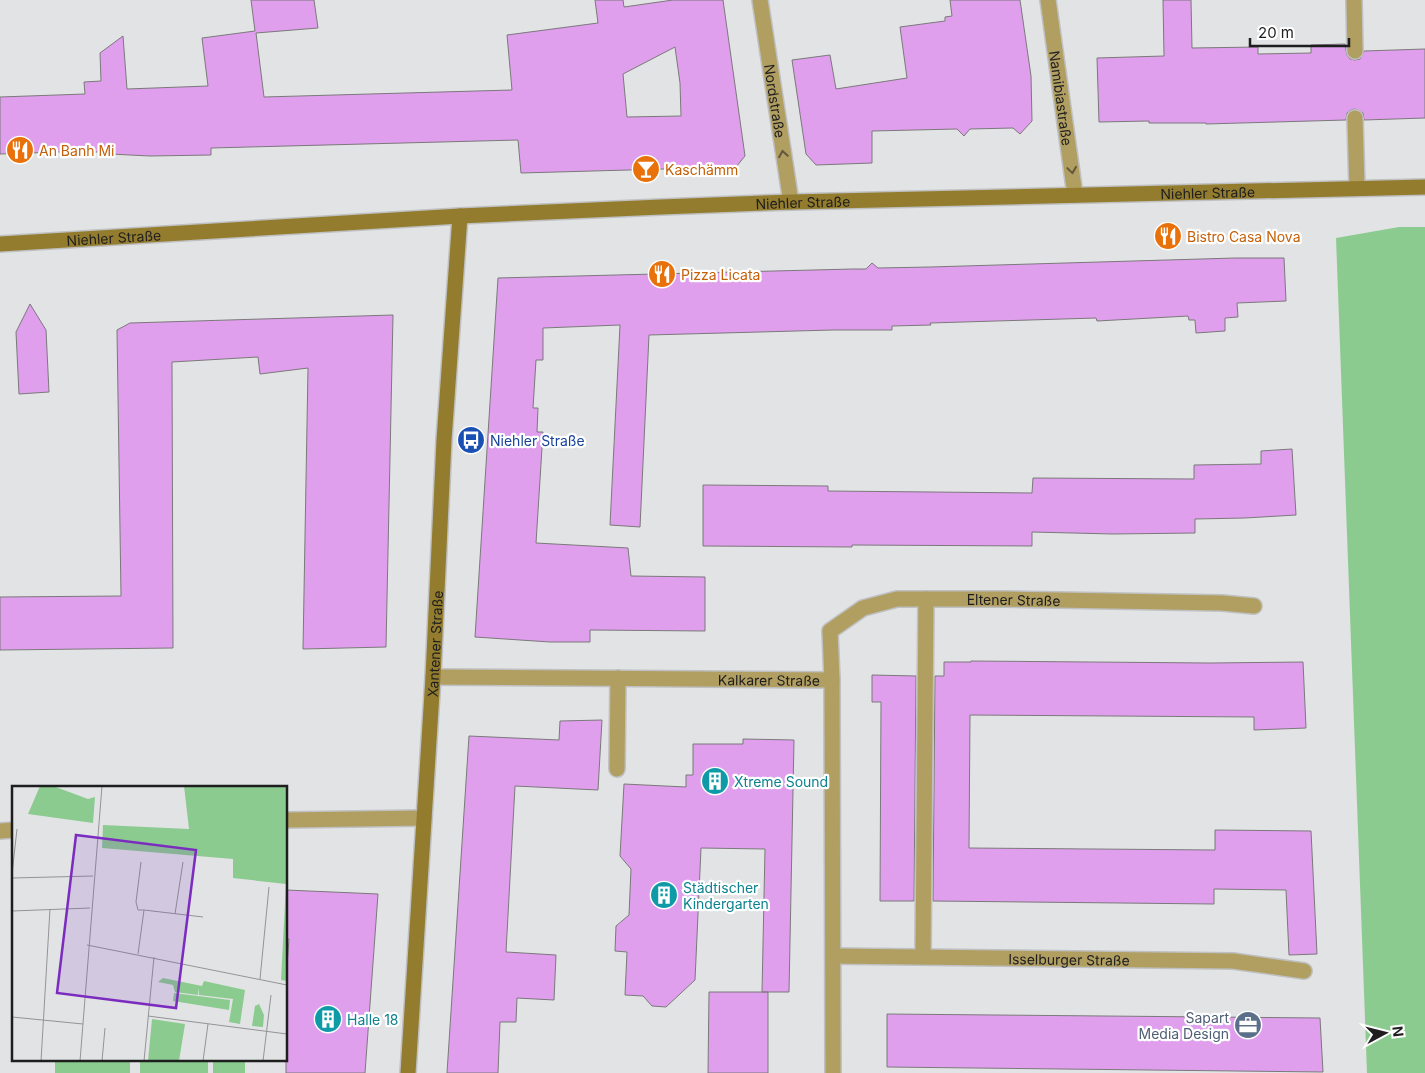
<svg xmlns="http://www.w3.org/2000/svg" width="1425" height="1073" font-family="Inter,sans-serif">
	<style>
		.green { fill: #8ccb90 }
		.building { fill: #df9fed; stroke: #7b797b; fill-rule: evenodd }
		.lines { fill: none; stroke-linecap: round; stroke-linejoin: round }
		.lane-casing { stroke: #bfc0c1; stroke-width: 18 }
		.street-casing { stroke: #bfc0c1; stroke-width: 18 }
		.secondary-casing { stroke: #bfc0c1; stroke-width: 18 }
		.lane { stroke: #b19e61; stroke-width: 15 }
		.street { stroke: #b19e61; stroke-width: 15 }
		.secondary { stroke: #937c2d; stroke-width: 15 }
		.oneway { stroke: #60583d }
		.labels { text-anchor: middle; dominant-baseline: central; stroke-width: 4.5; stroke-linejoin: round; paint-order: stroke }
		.street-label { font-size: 14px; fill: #1e1e1f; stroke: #fff }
		.food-label { font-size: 14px; fill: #c56008; stroke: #fff; text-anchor: start }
		.transit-label { font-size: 14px; fill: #164399; stroke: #fff; text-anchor: start }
		.culture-label { font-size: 14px; fill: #0d838f; stroke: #fff; text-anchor: start }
		.service-label { font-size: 14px; fill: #4e5e75; stroke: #fff; text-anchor: end }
		.inset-road { fill: none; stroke: #949496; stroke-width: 1 }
		.view { fill: #7b2cbf; fill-opacity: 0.15; stroke: #7b2cbf; stroke-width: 2.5 }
		.inset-edge { fill: none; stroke: #1e1e1f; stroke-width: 2.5 }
	</style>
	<rect width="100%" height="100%" fill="#e2e3e5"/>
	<path class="green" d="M1399,227H1425V1073H1367L1336,238Z
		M55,1059H130V1073H55Z
		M140,1059H208V1073H140Z
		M213,1059H245V1073H213Z"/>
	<path class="building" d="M251,0H314L318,28L256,33L264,97L512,90L507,35L598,23L595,0H623L624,7L673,0H723L745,156L736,167L521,173L518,140L211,148V155L150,156L110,154L99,152H88V151L0,154V97L85,94L84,82L101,81L100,53L123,36L127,89L208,86L202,38L255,31ZM675,47L680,83L681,116L627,117L623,74Z
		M950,0H1020L1031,76L1032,121L1020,134L1013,128L970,129L964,136L957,129L872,131V163L816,165L806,154L792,60L830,55L836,89L907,78L900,27L945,21V17L952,16Z
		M1163,0H1191L1192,48L1258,47V54L1311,53V45L1345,44L1347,55L1350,59L1355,60L1360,59L1364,51L1425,49V118L1364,120L1363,113L1355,109L1351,110L1347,113L1346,120L1206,124V123H1149V121L1099,122L1097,58L1164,56Z
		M1235,258H1284L1286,301L1237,303L1238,317L1225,318V331L1196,333L1195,320H1189L1188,316L1097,321L1096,318L930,323L931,325L892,326V330H833L649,335L640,527L610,525L620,325L543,328V360H536L533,408H538L537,432H543L536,543L628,548L631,576L705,577V631L590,630V642H550L475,637L498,278L853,269H866L872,263L878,268L930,267Z
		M30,304L46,330L49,392L19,394L16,332Z
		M393,315L386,647L303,649L308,368L260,374L258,357L172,362L173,648L0,650V597L121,596L117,330L130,323Z
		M1292,449L1296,515L1245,518L1195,519V533L1113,534L1032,532V546L852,545V547L703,546V485L828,486V491L1032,493L1033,478L1194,479V465L1261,464V451Z
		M971,661L1210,663L1303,662L1306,728L1254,730V717L970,715L969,848L1215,850V830L1311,831L1317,954L1289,955L1286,890L1214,889V904L933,901L935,676H944V662H971Z
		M872,675L916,676L914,901H880L881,702H872Z
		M602,720L598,790L515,786L506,952L556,955L554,1000L517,998L516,1022H500L498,1073H447L469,736L559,740L560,721Z
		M743,739L794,740L789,992H762L765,849L701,848L695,980L666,1007L652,1006L643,996L625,995L627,952L615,951L616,926L629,915L631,869L620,856L624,784L686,787V775H693V744H743Z
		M286,890L378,894L365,1073H286V979L289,939H286Z
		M709,992H768V1073H708Z
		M887,1014L1320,1018L1323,1072L887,1067Z"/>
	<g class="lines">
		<g class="lane-casing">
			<path id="lane" d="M1354,0L1355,51
				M1355,118L1357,188
				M617,769L618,678
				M923,957L926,599"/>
		</g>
		<g class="street-casing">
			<g id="street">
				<path id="s1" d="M760,0L791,202"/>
				<path id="s2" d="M1048,0L1075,195"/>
				<path id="s3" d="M433,677L832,680L833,1073"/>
				<path id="s4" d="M832,680L830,631L863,608L897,599H1004L1222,603L1254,606"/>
				<path d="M286,820L424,818"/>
				<path d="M0,831L14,830"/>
				<path id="s5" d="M833,956L1233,961L1304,971"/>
			</g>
		</g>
		<g class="secondary-casing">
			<g id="secondary">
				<path id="s6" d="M0,244L460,216L661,207L791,202L1425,187"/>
				<path id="s7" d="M408,1073L433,677L444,440L460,216"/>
			</g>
		</g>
		<use href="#lane" class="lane"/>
		<use href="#street" class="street"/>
		<use href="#secondary" class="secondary"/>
	</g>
	<defs><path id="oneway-chevron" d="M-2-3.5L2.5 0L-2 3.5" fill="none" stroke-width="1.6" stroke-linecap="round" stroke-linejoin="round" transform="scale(1.25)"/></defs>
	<g class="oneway">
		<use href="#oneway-chevron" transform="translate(783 154) rotate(-99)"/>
		<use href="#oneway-chevron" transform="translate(1072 170) rotate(82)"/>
	</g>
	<defs>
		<g id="restaurant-disc" transform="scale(1.4375)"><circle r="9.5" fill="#e8710a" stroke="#fff"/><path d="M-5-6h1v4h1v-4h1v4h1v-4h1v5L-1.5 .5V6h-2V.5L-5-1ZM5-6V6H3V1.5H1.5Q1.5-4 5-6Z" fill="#fff"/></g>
		<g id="bar-disc" transform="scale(1.4375)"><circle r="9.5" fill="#e8710a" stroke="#fff"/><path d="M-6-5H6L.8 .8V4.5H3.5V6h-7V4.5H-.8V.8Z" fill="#fff"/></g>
		<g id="bus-disc" transform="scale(1.4375)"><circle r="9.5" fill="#1a4fb4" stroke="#fff"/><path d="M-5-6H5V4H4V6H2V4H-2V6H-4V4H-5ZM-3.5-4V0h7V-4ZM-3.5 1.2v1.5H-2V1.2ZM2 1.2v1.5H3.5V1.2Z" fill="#fff"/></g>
		<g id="building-disc" transform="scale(1.4375)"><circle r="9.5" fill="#0f9aa8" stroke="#fff"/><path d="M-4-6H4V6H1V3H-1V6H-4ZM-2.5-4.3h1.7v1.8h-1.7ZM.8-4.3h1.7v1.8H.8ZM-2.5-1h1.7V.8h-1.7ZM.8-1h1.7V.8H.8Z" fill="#fff"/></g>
		<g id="office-disc" transform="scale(1.4375)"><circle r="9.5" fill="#5c6f8a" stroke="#fff"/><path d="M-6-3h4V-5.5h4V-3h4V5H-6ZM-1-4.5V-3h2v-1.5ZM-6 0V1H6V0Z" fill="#fff"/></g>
	</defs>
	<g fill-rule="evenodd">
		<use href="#restaurant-disc" x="20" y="150"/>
		<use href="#bar-disc" x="646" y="169"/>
		<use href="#restaurant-disc" x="1168" y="236"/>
		<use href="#restaurant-disc" x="662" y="274"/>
		<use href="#bus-disc" x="471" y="440"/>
		<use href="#building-disc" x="715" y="781"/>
		<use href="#building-disc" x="664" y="895"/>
		<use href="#building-disc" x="328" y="1019"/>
		<use href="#office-disc" x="1248" y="1025"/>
	</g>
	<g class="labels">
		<g class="street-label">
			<text stroke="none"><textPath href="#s2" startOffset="99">Namibiastraße</textPath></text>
			<text stroke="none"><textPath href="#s1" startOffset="102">Nordstraße</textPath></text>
			<text stroke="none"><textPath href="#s6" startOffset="1209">Niehler Straße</textPath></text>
			<text stroke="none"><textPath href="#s6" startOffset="804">Niehler Straße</textPath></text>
			<text stroke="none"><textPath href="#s6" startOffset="114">Niehler Straße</textPath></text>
			<text stroke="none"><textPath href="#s4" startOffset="241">Eltener Straße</textPath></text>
			<text stroke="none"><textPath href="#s7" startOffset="430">Xantener Straße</textPath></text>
			<text stroke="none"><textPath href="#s3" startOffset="336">Kalkarer Straße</textPath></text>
			<text stroke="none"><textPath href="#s5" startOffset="236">Isselburger Straße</textPath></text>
		</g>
		<g class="food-label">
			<text x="39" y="150">An Banh Mi</text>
			<text x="665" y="169">Kaschämm</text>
			<text x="1187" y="236">Bistro Casa Nova</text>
			<text x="681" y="274">Pizza Licata</text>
		</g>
		<g class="transit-label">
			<text x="490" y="440">Niehler Straße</text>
		</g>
		<g class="culture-label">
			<text x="734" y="781">Xtreme Sound</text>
			<text x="683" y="887">Städtischer<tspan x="683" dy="16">Kindergarten</tspan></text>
			<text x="347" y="1019">Halle 18</text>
		</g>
		<g class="service-label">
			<text x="1229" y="1017">Sapart<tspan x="1229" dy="16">Media Design</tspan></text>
		</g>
	</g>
	<g transform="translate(12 786)">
		<rect width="275" height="275" fill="#e2e3e5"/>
		<path d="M28,0H41L76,13L83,11L81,37L16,28ZM172,0H275V195L269,194L274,98L221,92V73L90,62L91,39L177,43ZM151,192L190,200L192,195L233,204L228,238L217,236L221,213L187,209V202L186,209L163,206L161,199L146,196ZM162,207L218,214L217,224L161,215ZM247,218L252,229L251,241L240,240L243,220ZM140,233L173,238L167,275H136Z" fill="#8ccb90"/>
		<path class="inset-road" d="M129,76L124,116L126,124H132M0,88L5,43M0,92L81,90M0,125L78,122M163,128L171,76M75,159L275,199M126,168L132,124L191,131M248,193L257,101M136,230L275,248M0,231L71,238M29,275L38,123M68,275L90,0M90,275L93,242M132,275L142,171M191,275L196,238M251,275L259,209"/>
		<path class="view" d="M64,49L184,64L164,222L45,207Z"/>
		<rect width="275" height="275" class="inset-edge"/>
	</g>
	<g transform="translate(1385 1033) rotate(83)" stroke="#ffffff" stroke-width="4" paint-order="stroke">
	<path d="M0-4L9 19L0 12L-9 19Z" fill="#1e1e1f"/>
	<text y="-8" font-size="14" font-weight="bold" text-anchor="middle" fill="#1e1e1f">N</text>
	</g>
	<path d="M1250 38v8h99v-8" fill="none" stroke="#1e1e1f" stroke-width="2.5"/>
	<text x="1258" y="38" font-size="15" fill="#1e1e1f" stroke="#ffffff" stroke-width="4" paint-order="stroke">20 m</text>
</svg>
